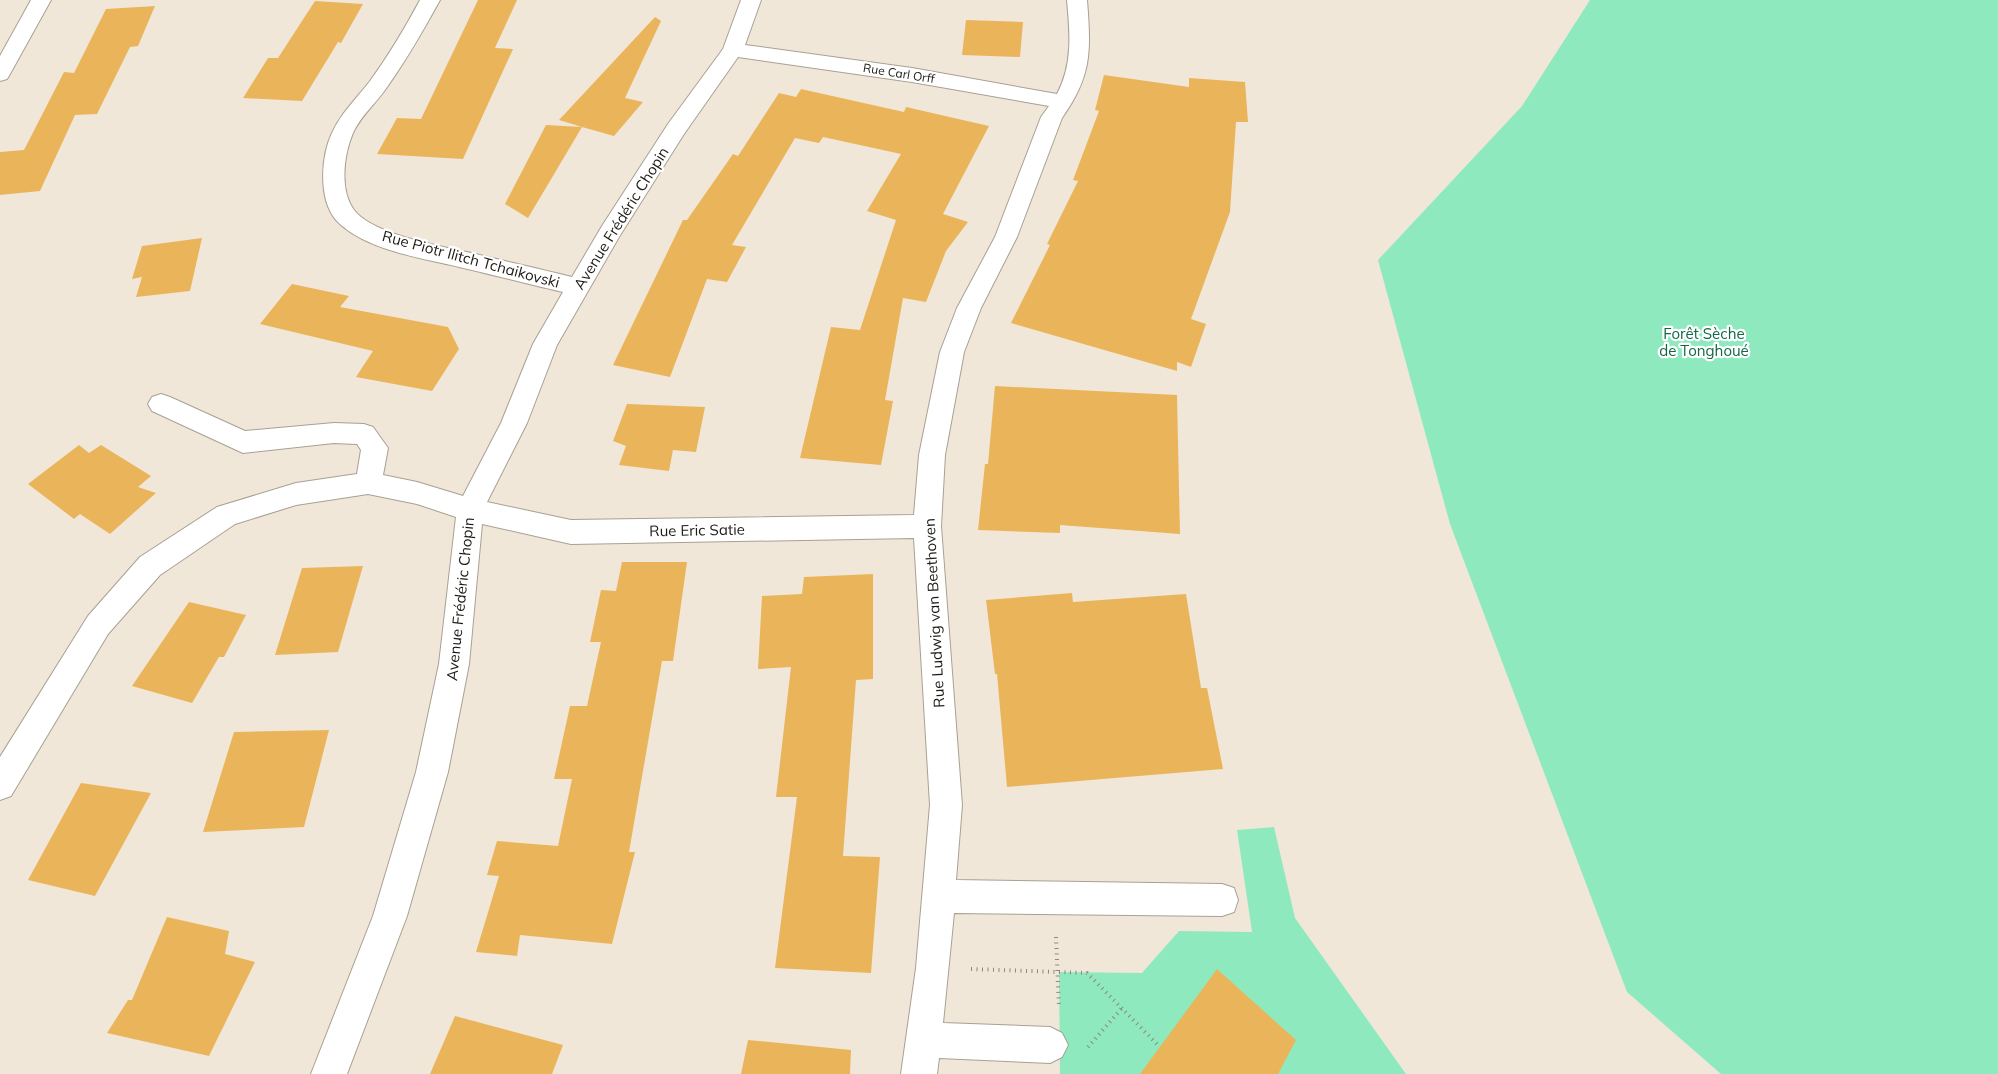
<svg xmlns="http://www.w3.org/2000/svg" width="1998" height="1074" font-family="Mulish,sans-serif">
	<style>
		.green { fill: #8eeabe }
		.building { fill: #eab55a }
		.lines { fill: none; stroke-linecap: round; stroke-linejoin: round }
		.minor-casing { stroke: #a8a093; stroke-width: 2 }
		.path { stroke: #8e877e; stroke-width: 4; stroke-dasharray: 1 4.5; stroke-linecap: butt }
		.minor { fill: #fff; fill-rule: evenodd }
		.labels { text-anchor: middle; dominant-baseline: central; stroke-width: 4.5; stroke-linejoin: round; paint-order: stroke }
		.far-street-label { font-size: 12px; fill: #1e1b16; stroke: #fff }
		.street-label { font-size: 15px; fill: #1e1b16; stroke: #fff }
		.park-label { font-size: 15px; fill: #126747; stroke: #fff }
	</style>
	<rect width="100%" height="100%" fill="#f0e7d9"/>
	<path class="green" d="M1590,0H1998V1074H1721L1627,992L1450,524L1378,260L1522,106Z
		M1274,827L1295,918L1406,1074H1060L1059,972L1142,973L1179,931L1252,932L1237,830Z"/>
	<path class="building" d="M478,0H517L495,48L513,49L463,159L377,154L397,118L421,119Z
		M315,1L363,4L341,43L338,42L302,101L243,98L268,58H278Z
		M155,6L138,46L130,47L97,114L75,115L40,191L0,195V152L24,150L64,72L74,73L106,9Z
		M655,17L661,21L625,98L643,102L614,136L582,127L528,218L505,204L546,125L582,127L559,120Z
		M966,20L1023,22L1020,57L962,55Z
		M1104,75L1189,87V78L1245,82L1248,122H1236L1230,212L1191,319L1206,324L1191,367L1177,362V371L1011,323L1050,245L1047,244L1078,181L1073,180L1099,111L1095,110Z
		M801,89L904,112L906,107L989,126L943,214L968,222L946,251L926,302L903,298L885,400L893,401L881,465L800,458L831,327L860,330L896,220L867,211L901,154L823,137L819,143L795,138L732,245L746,247L727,282L707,279L670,377L613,365L683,220H687L733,154L738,156L779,93L796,97Z
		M202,238L190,291L136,297L142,277L132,279L142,246Z
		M292,284L349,296L340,307L448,327L459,349L432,391L356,377L373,351L260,324Z
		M995,386L1177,395L1180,534L1060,525V533L978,530L985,464H988Z
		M627,404L705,407L696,452L673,450L669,471L619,465L626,446L613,441Z
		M79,445L89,453L101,445L151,476L138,487L156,493L110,534L80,514L74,519L28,484Z
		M622,562H687L673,661H662L629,852H635L612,944L520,935L517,956L476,952L499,876L487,875L497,841L558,846L572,779H554L570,706H587L601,642H590L601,590L616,591Z
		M363,566L338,652L275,655L302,568Z
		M873,574V679L856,680L843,856L880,857L871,973L775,968L797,797H776L791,667L758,669L762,596L802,594L804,577Z
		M1072,593L1073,602L1186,594L1201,688H1207L1223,769L1007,787L997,674H995L986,600Z
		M189,602L246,615L224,657H219L192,703L132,686Z
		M329,730L304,827L203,832L234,732Z
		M81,783L151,793L95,896L28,880Z
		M167,917L229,931L225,954L255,962L209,1056L107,1033L128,1000H132Z
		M1217,969L1296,1040L1278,1074H1140Z
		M455,1016L563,1045L552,1074H430Z
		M748,1040L851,1050L850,1074H741Z"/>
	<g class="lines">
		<g class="minor-casing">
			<path id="minor" d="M31,0H51L10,74L7,79L0,81V56Z
				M420,0H440C423,31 405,62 385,90C375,104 360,117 353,133C344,154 339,190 354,210C373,235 445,247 476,254C508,262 540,269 572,277L602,226L668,124L723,49L741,0H761L745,45L912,68L1057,94C1073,64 1070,33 1067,0H1087C1091,51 1092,76 1062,118L1017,237L981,308L964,352L945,455L941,526L962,805L956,880L1222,884L1234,888L1238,900L1234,912L1222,916L954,913L943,1023L1050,1027L1062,1033L1068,1045L1062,1057L1050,1063L939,1058L937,1074H901L916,968L930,805L914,538L571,544L482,524L469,664L448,772L407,916L347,1074H311L373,916L416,772L439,664L456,517L417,504L368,494L296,505L235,524L160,575L108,634L11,796L0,800V757L88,616L140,557L217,507L296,483L357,474L361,450L357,444L334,443L243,453L152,411L148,404L152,397L161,394L170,397L245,431L334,423L364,424L373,427L388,448L383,475L417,482L463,496L501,423L533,344L563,292C528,284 494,275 459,267C422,258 364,250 336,220C318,199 321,156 332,133C341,113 357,98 370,81C389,55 405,28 420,0ZM738,57L912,82L1049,106L1041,117L995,237L957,308L940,352L919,455L914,515L571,520L487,502L527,423L557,345L619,237L684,134Z"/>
		</g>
		<path class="path" d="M1056,937L1059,1008
			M971,969L1087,973L1160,1047
			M1088,1047L1122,1008"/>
		<use href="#minor" class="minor"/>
	</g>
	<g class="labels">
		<g class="far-street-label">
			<text transform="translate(899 73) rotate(9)">Rue Carl Orff</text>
		</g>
		<g class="street-label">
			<text transform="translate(621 218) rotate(-58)">Avenue Frédéric Chopin</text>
			<text transform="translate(471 259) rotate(15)">Rue Piotr Ilitch Tchaikovski</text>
			<text transform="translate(697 530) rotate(-1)">Rue Eric Satie</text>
			<text transform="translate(460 599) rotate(-84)">Avenue Frédéric Chopin</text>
			<text transform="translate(934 613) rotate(-93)">Rue Ludwig van Beethoven</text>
		</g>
		<g class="park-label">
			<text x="1704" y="333">Forêt Sèche<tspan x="1704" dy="17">de Tonghoué</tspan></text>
		</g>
	</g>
</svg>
